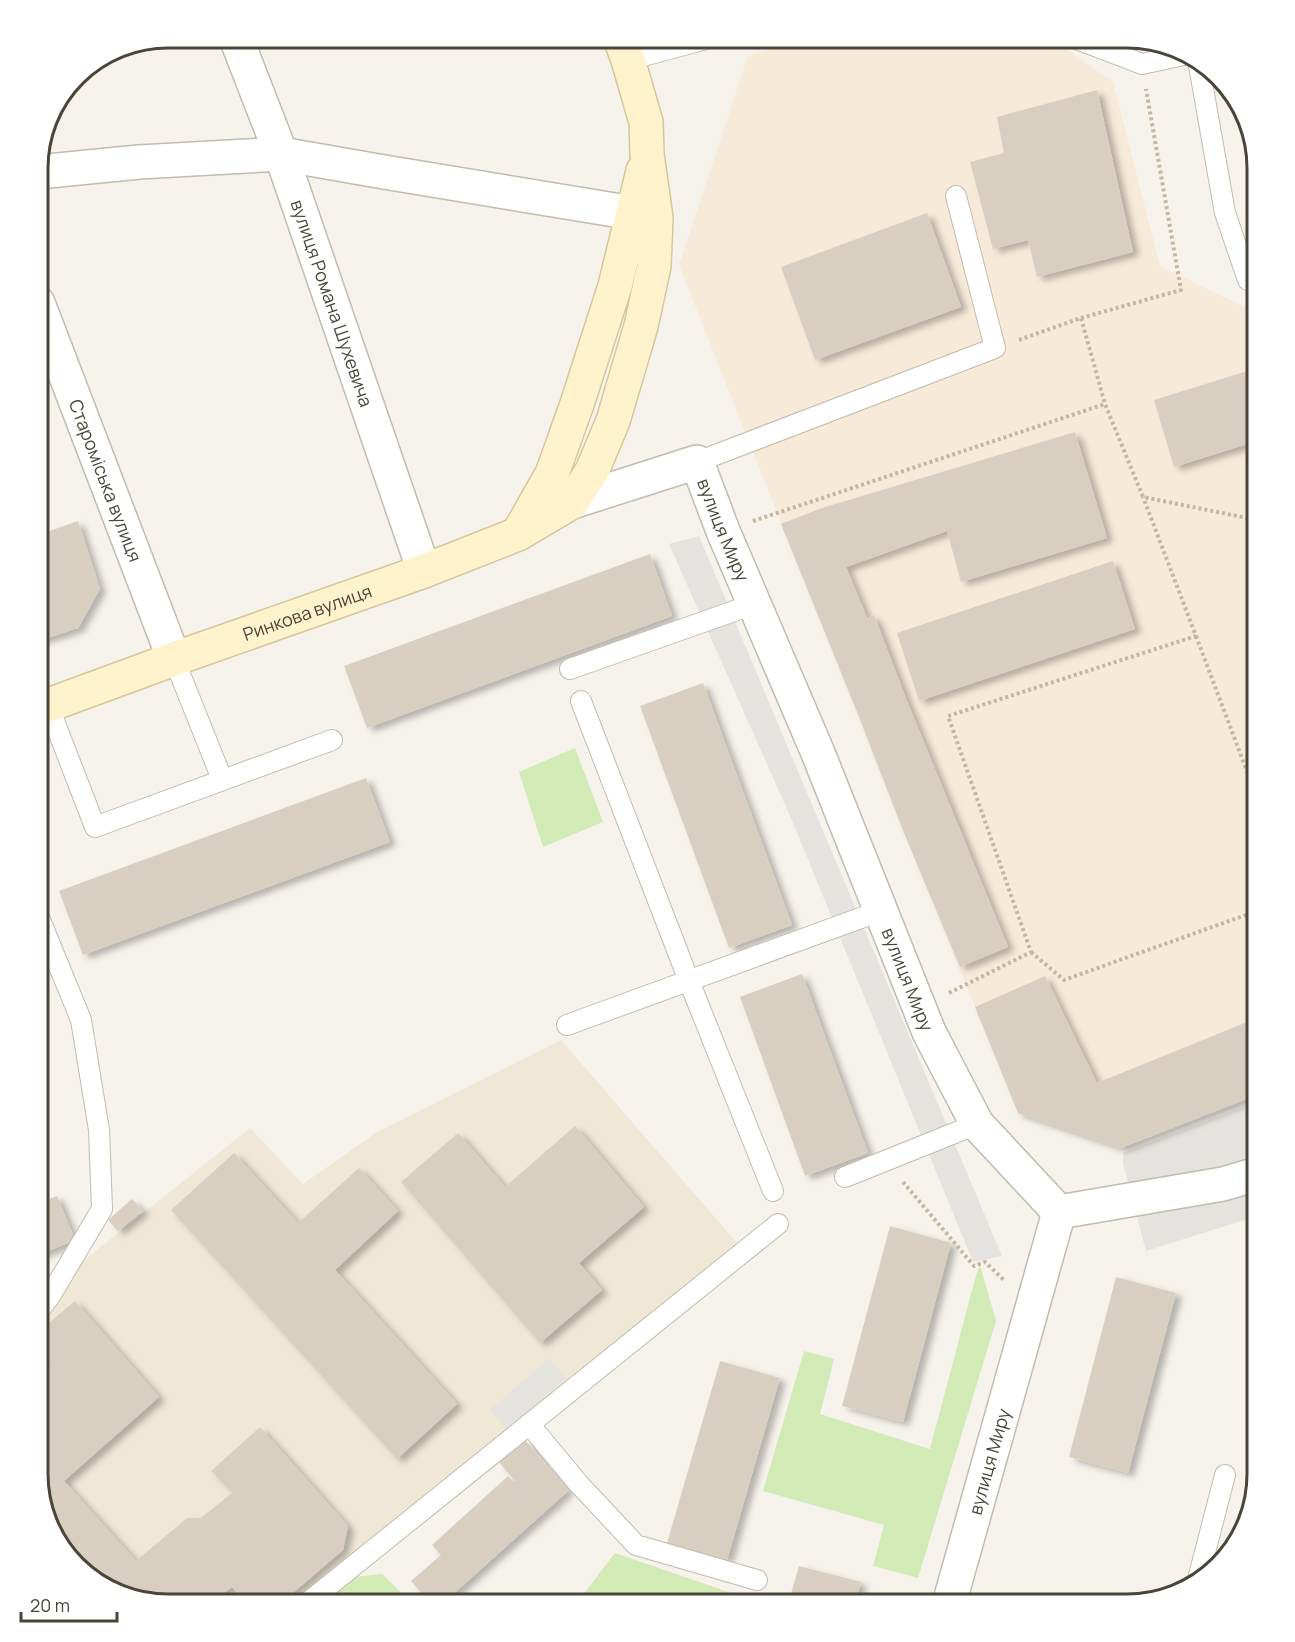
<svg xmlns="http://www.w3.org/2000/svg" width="1295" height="1642" font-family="Manrope,sans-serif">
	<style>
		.commercial { fill: #f7ead8 }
		.education { fill: #efe8d6 }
		.green { fill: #d2eab5 }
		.parking { fill: #e5e3e0 }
		.building { fill: #d8cfc1; filter: url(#shadow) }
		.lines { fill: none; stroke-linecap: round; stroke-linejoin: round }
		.service-casing { stroke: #c2bbae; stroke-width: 22 }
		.minor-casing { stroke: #c2bbae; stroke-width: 36 }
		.secondary-casing { stroke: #d6c79b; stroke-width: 36 }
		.path { stroke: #c4b79f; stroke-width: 4; stroke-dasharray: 3 3; stroke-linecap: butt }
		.service { stroke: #fff; stroke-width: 20 }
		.minor { stroke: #fff; stroke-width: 33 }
		.secondary { stroke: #fff3cd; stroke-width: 33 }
		.labels { text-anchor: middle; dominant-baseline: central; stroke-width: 5; stroke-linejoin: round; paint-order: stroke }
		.street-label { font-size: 18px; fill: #4b4439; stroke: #fff }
		.rim { fill: none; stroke: #4b4439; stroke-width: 3 }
	</style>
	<defs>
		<filter id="shadow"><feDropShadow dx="6" dy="4" stdDeviation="3" flood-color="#0004"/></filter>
	</defs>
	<rect width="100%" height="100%" fill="#f6f3ec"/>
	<path class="commercial" d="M807,38H1051L1113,82L1160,266L1257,313V1095L1121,1148L1018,1113L902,828L679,265L748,56Z"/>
	<path class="education" d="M561,1040L738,1244L302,1604H168L103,1587L59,1546L38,1474V1297L250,1128L303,1184L377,1132Z"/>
	<path class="green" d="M575,748L603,822L543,847L519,772Z
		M980,1265L996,1321L918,1578L873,1566L884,1525L763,1491L804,1351L834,1359L820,1414L930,1449L975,1279Z
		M615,1553L740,1596L737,1604H576Z
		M382,1574L413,1604H323L353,1577Z"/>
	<path class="parking" d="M699,536L1002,1256L973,1262L791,818L669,544Z
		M1257,1102V1216L1146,1251L1123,1163V1153Z
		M549,1358L566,1378L507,1430L490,1410Z"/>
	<path class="building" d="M1097,90L1133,252L1037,277L1028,240L993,249L970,162L1004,153L997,117Z
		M1257,193V220H1256L1252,194Z
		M927,213L961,307L815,360L781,267Z
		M1257,368V441L1174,467L1154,400Z
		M1075,432L1107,538L961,582L947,531L846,567L867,618L874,615L907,701L1008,947L960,967L902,828L860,719L781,524L822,508Z
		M78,521L100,589L78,628L38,641V535Z
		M650,554L672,616L367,728L344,666Z
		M1113,561L1135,629L919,701L897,633Z
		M703,683L792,925L729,948L640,706Z
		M366,778L390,842L83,955L59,891Z
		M802,974L868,1153L805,1176L740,997Z
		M1045,976L1097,1083L1257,1018V1095L1121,1148L1018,1113L975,1007Z
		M575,1126L644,1207L579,1263L602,1290L540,1343L401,1182L458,1133L505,1187Z
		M234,1153L298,1223L359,1168L398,1211L335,1270L457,1404L397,1459L171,1210Z
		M57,1196L75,1240L38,1255V1203Z
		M132,1199L143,1211L118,1231L108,1220Z
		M890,1226L951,1243L903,1422L842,1406Z
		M1116,1277L1176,1293L1128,1473L1069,1457Z
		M75,1301L159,1397L64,1481L136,1561L187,1518H201L232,1493L211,1471L260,1427L348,1526L343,1550L280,1604H248L232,1587L209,1604H168L103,1587L59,1546L38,1474V1374L50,1364L38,1349V1332Z
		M720,1361L780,1378L727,1560L667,1543Z
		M525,1440L568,1491L442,1604H432L411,1581L441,1555L432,1545L508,1476L534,1503L499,1462Z
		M799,1566L861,1582L855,1604H788Z"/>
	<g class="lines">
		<g class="service-casing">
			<path id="service" d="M1074,38L1142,64L1188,54
				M628,60L710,38
				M1198,60L1225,213L1248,280L1257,279
				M697,462L995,348L956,196
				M174,659L222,779
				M570,669L754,604
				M581,701L689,981L773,1191
				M48,705L95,827L332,740
				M567,1025L880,911
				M845,1177L977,1124
				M38,1312L50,1296L102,1209L99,1130L81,1020L38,915
				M529,1424L578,1483L636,1545L757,1580
				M1197,1583L1225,1475
				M306,1604L778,1224"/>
		</g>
		<g class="minor-casing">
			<g id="minor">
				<path id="s1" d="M236,38L281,154L424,571"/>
				<path d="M38,172L139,162L281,154L384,172L633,213"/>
				<path id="s2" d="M38,303L174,659"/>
				<path id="s3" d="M572,502L697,462L723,531L818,753L929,1032L977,1124L1059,1212"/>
				<path d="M1059,1212L1223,1184L1257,1174"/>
				<path id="s4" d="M949,1604L1059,1212"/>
			</g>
		</g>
		<g class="secondary-casing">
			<g id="secondary">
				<path d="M519,532L552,474L577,404L615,286L643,171"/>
				<path id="s5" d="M38,709L174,659L424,571L518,534L572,502L592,471L613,421L641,326L654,266L656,218L647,154L646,122L628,60L620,38"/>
			</g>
		</g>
		<path class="path" d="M1081,318L1181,290L1146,89
			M1019,340L1081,318L1105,404
			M753,521L1105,404L1143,497L1247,518L1257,517
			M1196,636L1257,798
			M1031,952L1064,980L1257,911
			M949,993L1031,952L948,716L1196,636L1143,497
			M903,1182L974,1266L985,1262L1005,1281"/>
		<use href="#service" class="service"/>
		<use href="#minor" class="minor"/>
		<use href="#secondary" class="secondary"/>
	</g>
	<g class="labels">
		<g class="street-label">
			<text stroke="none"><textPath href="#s1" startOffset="282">вулиця Романа Шухевича</textPath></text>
			<text stroke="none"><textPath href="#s2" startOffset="190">Староміська вулиця</textPath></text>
			<text stroke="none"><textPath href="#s3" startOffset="204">вулиця Миру</textPath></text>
			<text stroke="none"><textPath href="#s5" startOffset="286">Ринкова вулиця</textPath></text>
			<text stroke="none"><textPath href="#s3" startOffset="690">вулиця Миру</textPath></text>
			<text stroke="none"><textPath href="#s4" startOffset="148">вулиця Миру</textPath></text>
		</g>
	</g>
	<path d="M0 0H1295V1642H0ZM168 48H1127A120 120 0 0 1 1247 168V1474A120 120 0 0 1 1127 1594H168A120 120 0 0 1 48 1474V168A120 120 0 0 1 168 48Z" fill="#fff" fill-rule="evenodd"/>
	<path class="rim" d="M168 48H1127A120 120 0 0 1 1247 168V1474A120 120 0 0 1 1127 1594H168A120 120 0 0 1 48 1474V168A120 120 0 0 1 168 48Z"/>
	<path d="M21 1612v9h96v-9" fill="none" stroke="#4b4439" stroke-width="3"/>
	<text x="30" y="1612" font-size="18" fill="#4b4439" stroke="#ffffff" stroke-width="4.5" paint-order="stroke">20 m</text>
</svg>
